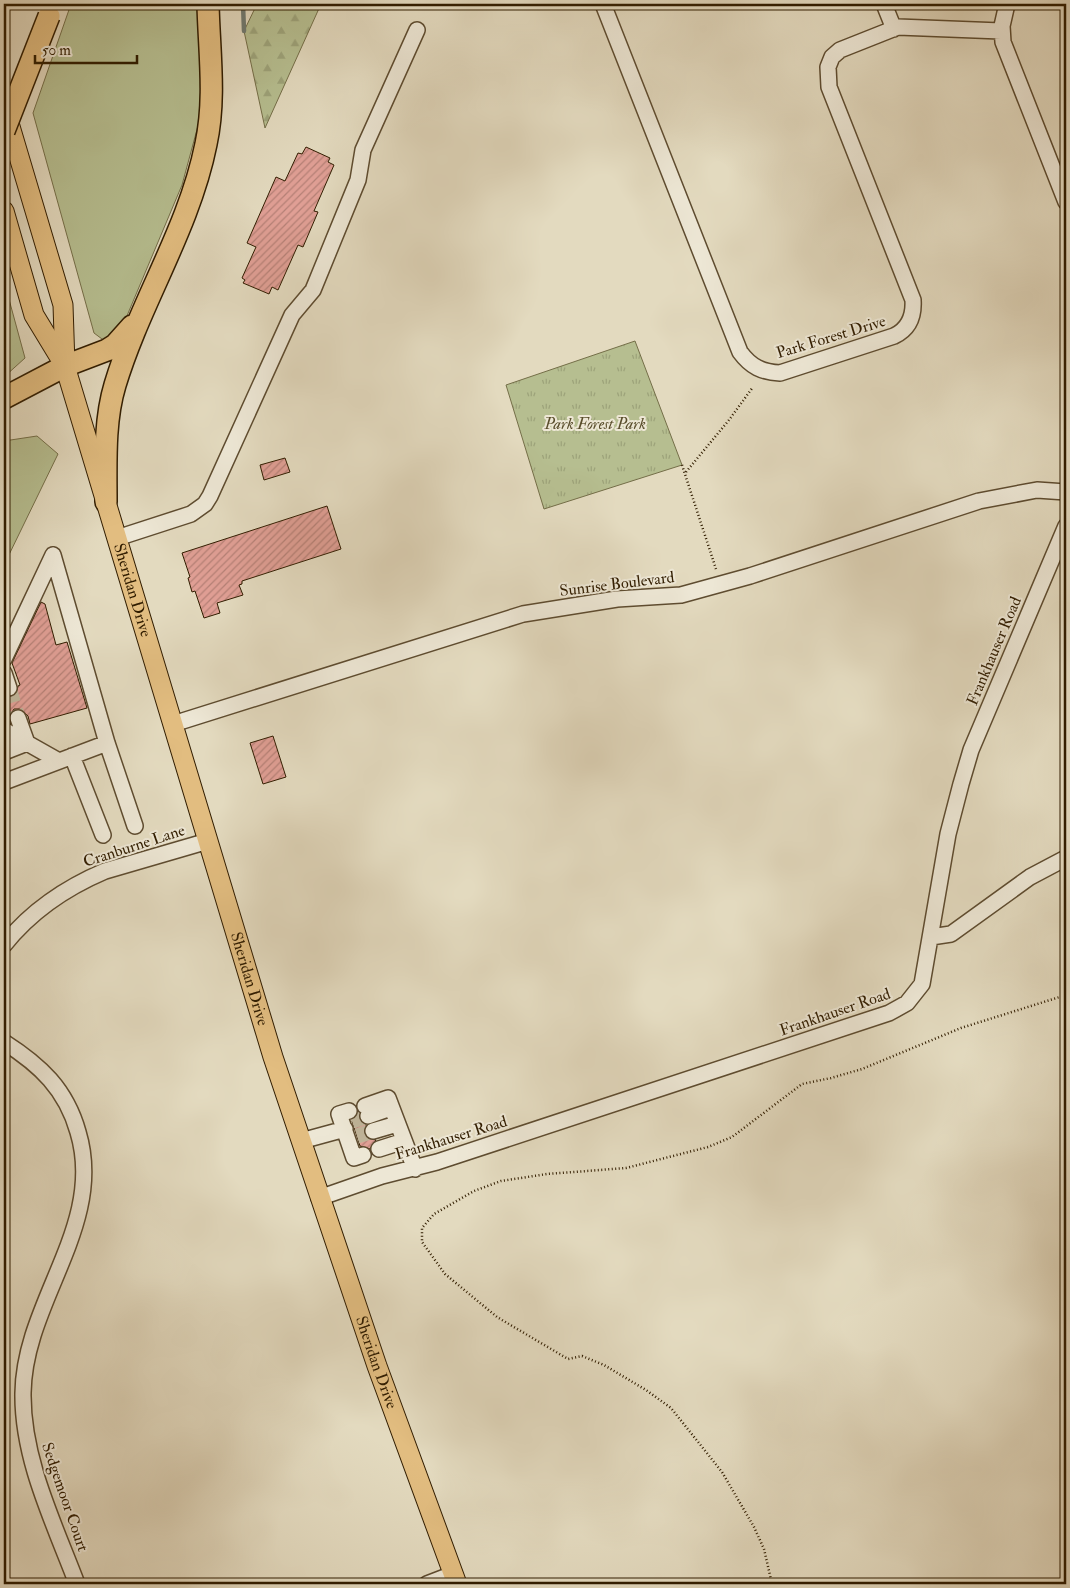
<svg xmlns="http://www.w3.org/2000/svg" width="1070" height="1588" font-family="'IM FELL Double Pica',serif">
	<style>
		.grass { fill: #b6be90; stroke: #746e48 }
		.forest { fill: url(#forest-firs); stroke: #746e48 }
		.park { fill: url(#park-tufts); stroke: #746e48 }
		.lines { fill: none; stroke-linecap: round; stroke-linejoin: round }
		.stream { stroke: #707a71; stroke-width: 4.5 }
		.building { fill: url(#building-hatch); stroke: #311d00 }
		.minor-tunnel { stroke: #bfb499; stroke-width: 15; stroke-dasharray: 15 8; stroke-linecap: butt }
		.minor-casing { stroke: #5e4c30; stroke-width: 18 }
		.major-casing { stroke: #311d00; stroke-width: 21 }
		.highway-casing { stroke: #311d00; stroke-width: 24 }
		.path { stroke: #311d00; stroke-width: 2.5; stroke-dasharray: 1 2.5; stroke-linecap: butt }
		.minor { stroke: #ede7d5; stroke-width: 15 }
		.major { stroke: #e2bd80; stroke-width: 19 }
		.highway { stroke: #e2bd80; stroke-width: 21 }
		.highway-bridge-casing { stroke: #311d00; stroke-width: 24; stroke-linecap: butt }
		.highway-bridge { stroke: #e2bd80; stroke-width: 21 }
		.labels { text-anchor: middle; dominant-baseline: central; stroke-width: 4; stroke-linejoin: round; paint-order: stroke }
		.street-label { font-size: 16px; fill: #311d00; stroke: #ede7d5 }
		.park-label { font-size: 16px; font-style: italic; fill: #594d2b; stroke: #ede7d5 }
	</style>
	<defs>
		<pattern id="forest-firs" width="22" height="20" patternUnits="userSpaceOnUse" patternTransform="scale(1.25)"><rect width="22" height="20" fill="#b6be90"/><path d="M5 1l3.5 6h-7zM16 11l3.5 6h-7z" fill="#9da37a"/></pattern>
		<pattern id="park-tufts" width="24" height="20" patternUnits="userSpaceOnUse" patternTransform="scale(1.25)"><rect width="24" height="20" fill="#b6be90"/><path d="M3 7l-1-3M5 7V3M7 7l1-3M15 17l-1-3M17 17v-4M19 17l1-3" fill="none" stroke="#9da37a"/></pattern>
		<pattern id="building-hatch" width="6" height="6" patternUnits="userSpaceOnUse" patternTransform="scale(1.25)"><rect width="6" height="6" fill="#e09f95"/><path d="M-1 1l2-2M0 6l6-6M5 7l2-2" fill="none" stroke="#b68177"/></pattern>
	</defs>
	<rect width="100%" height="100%" fill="#e3dabf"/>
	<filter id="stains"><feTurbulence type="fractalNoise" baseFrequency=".004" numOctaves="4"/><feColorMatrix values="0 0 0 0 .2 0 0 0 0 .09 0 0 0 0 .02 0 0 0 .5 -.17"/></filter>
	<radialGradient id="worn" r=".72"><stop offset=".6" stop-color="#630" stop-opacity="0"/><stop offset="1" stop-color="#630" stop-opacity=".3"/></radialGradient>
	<path class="grass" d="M71,4H202V111L182,185L121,330L106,342L94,333L33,113Z
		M4,281L25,358L4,377Z
		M37,436L58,454L4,565V441Z"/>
	<path class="forest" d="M257,4H321L265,128L244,31Z"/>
	<path class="park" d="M635,341L682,465L544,509L506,385Z"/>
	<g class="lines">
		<path class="stream" d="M243,4L244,31"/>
	</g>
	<path class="building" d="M306,147L330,158L328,162L334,165L314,211L318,212L303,247L298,245L278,290L272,287L269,294L243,283L245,280L242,278L256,247L247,243L276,177L285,181L298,153L302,154Z
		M285,458L290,472L264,480L260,465Z
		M327,506L341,549L242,581V584L239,585L243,595L217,603L220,613L204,618L195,591L192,592L188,578L190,577L182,553Z
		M41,602L45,604L56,645L67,642L87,708L30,724L28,716L20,709H14L9,717L5,718L4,698L16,695L18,686L20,685L12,663Z
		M273,736L286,777L263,784L250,743Z
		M358,1112L359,1120L366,1125L364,1133L366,1137L376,1140L370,1149L360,1146L352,1121Z"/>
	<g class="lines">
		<path class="minor-tunnel" d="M9,688L18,718
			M352,1121L368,1116
			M357,1136L373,1131"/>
		<g class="minor-casing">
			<path id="minor" d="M603,4L740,352C751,367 762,372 780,373L894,336C909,329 914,316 913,300L829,87L828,67L832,57L840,50L898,27L1001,31
				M884,4L894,29
				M1007,4L1002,26L1003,42L1066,202
				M117,538L191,514L205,504L210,496L292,315L313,290L358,180L363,150L417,30
				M53,555L107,743L135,826
				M4,659L53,555
				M4,673L9,688
				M18,718L27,743
				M173,724L523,614L617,599L681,595L750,576L979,501L1037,490L1066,492
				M4,730L59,761
				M4,752L27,743
				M72,756L103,835
				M4,782L107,743
				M931,937L951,934L1030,877L1066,858
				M4,945C31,911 65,888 105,871L208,841
				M4,1042C40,1065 66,1089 78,1132C106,1225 24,1301 23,1393C22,1459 54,1523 77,1584
				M365,1106L388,1098L415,1169
				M349,1111L339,1114L354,1158L363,1155
				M368,1116L391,1108
				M373,1131L397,1124
				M301,1141L345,1129
				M379,1149L404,1141
				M319,1198L382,1176L437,1162L889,1013L907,1003L922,984L948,834L961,784L971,750L1066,526
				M427,1584L453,1574"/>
		</g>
		<g class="major-casing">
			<g id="major">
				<path d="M6,113L63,305L65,365"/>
				<path id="s1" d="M4,211L34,315L65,366L273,1057L377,1366L457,1584"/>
			</g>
		</g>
		<g class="highway-casing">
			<path id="highway" d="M4,398L65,366L107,350L115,345L132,326
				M106,502C106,464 104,421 115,385C140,302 189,229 206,144C216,98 209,50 208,4"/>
		</g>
		<path class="path" d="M682,465L716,569
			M686,472L729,420L753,387
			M772,1584L764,1549L754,1527L722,1472L671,1408L646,1390L604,1365L582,1356L568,1359L497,1317L445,1274L422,1242V1228L434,1214L474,1191L501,1181L547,1174L626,1168L708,1147L732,1137L802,1084L831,1078L862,1069L961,1028L1066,995"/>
		<use href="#minor" class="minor"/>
		<use href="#major" class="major"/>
		<use href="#highway" class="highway"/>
		<g class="highway-bridge-casing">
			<path id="highway-bridge" d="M4,131L49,16"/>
		</g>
		<use href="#highway-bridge" class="highway-bridge"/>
	</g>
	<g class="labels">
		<g class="street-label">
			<text transform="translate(831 337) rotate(-17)">Park Forest Drive</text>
			<text transform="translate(617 584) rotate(-7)">Sunrise Boulevard</text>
			<text stroke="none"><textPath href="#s1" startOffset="402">Sheridan Drive</textPath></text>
			<text transform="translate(994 651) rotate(-67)">Frankhauser Road</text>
			<text transform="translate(134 846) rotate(-18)">Cranburne Lane</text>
			<text stroke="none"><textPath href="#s1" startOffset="808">Sheridan Drive</textPath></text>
			<text transform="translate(835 1012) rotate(-19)">Frankhauser Road</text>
			<text transform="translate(451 1138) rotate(-17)">Frankhauser Road</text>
			<text stroke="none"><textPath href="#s1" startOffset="1212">Sheridan Drive</textPath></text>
			<text transform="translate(65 1497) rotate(71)">Sedgemoor Court</text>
		</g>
		<g class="park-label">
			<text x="595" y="424">Park Forest Park</text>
		</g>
	</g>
	<rect width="1070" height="1588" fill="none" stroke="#e3dabf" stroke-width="20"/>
	<rect x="5" y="5" width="1060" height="1578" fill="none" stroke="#311d00" stroke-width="2.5"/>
	<rect x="10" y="10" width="1050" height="1568" fill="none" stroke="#311d00"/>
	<path d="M35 55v8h102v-8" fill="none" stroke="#311d00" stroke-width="2.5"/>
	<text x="42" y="55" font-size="15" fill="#311d00" stroke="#ede7d5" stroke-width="4" paint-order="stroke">50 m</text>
	<rect width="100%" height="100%" filter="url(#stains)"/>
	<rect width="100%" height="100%" fill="url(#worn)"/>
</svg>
